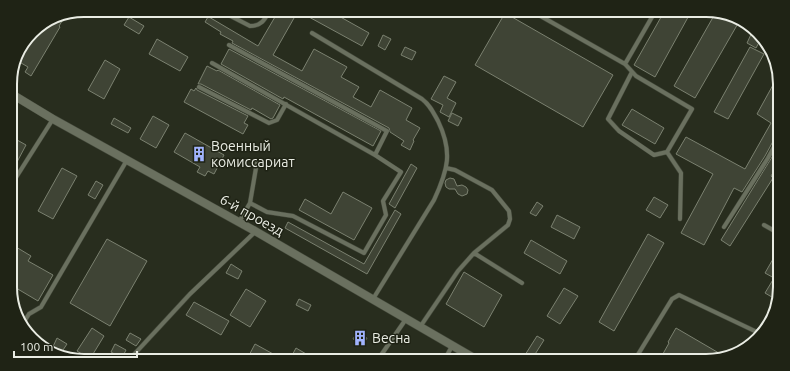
<svg xmlns="http://www.w3.org/2000/svg" width="790" height="371" font-family="Ubuntu,sans-serif">
	<style>
		.building { fill: #3f4435; stroke: #7b8170 }
		.lines { fill: none; stroke-linecap: round; stroke-linejoin: round }
		.service-casing { stroke: #43483a; stroke-width: 5 }
		.minor-casing { stroke: #43483a; stroke-width: 9 }
		.service { stroke: #6a705f; stroke-width: 4 }
		.minor { stroke: #6a705f; stroke-width: 8 }
		.labels { text-anchor: middle; dominant-baseline: central; stroke-width: 3; stroke-linejoin: round; paint-order: stroke }
		.poi-label { font-size: 14px; fill: #e9ece3; stroke: #1f2315; text-anchor: start }
		.street-label { font-size: 14px; fill: #e9ece3; stroke: #1f2315 }
		.rim { fill: none; stroke: #e9ece3; stroke-width: 2 }
	</style>
	<rect width="100%" height="100%" fill="#282d1e"/>
	<path class="building" d="M279,10H328L369,33L362,46L298,11L273,55L302,71L314,49L347,67L341,77L359,87L353,97L371,107L380,90L412,108L406,120L420,128L413,140L414,141L410,150L401,145L404,141L390,132L389,128L232,43L233,41L220,34L221,32L205,22L208,17H209L258,46Z
		M665,10H692L655,77L634,65Z
		M716,12L734,16L740,20L695,98L674,86Z
		M505,13L613,75L583,127L475,65Z
		M129,17L144,26L139,34L124,25Z
		M64,18L59,26L60,27L31,76L25,72L28,67L16,60L18,51L35,29Z
		M753,30L762,37L756,48L747,43Z
		M383,35L391,39L385,50L378,46Z
		M157,39L188,57L180,71L149,54Z
		M405,47L416,52L412,60L401,55Z
		M750,47L764,54L728,119L714,112Z
		M229,49L381,131L373,146L284,97L283,99L221,64Z
		M105,60L120,69L104,99L88,90Z
		M207,66L217,71L218,70L280,105L273,118L271,119L252,108L251,110L201,84H198Z
		M779,74L780,133L777,134L765,156L742,192L734,188L704,245L681,233L713,174L676,154L686,137L745,169L771,123L757,114Z
		M444,76L456,82L447,98L456,103L449,117L440,112L443,105L431,99Z
		M196,88L197,90L248,116L244,123L248,125L243,134L184,102L191,89L194,91Z
		M632,109L664,128L655,144L622,125Z
		M452,113L462,118L458,126L448,121Z
		M153,116L169,125L156,148L140,139Z
		M114,118L131,128L128,133L111,124Z
		M185,133L224,155L214,174L208,171L205,176L197,172L200,167L174,152Z
		M10,136L26,145L17,162L10,158Z
		M780,144V161L771,176L773,178L730,246L721,240Z
		M411,164L417,168L395,208L389,204Z
		M62,168L77,176L53,219L38,211Z
		M450,178L454,179L457,186L462,185L466,187L468,190L467,194L462,196L458,194L455,189H449L446,187L445,183L446,180Z
		M96,181L103,185L95,199L88,195Z
		M343,192L372,208L354,240L299,210L305,199L331,214Z
		M654,197L668,205L660,218L646,210Z
		M537,202L543,206L536,216L530,213Z
		M395,210L401,214L367,274L285,228L288,222L364,264Z
		M557,215L580,227L574,239L551,227Z
		M648,234L664,243L614,331L599,322Z
		M107,239L147,261L110,326L70,303Z
		M531,240L567,261L560,274L524,253Z
		M16,247L31,256L28,261L53,275L38,301L11,285V257Z
		M773,259L780,263V287L777,300L765,293L774,278L765,273Z
		M231,264L242,271L238,279L226,273Z
		M464,272L502,295L484,327L446,304Z
		M564,288L578,296L560,324L547,316Z
		M246,289L266,301L250,327L230,315Z
		M299,299L311,305L308,311L296,305Z
		M194,302L229,321L221,335L186,315Z
		M92,328L104,336L90,359L77,351Z
		M676,328L724,356L710,361H659L669,343L668,342Z
		M357,332L367,338L363,345L353,339Z
		M130,333L141,339L136,346L126,340Z
		M537,336L544,340L532,359L525,355Z
		M57,338L67,344L59,356L56,355L51,351Z
		M115,344L126,350L122,358L111,352Z
		M255,344L275,355L272,361H246Z
		M296,348L318,361H289Z"/>
	<g class="lines">
		<g class="service-casing">
			<path id="service" d="M219,10L250,26C262,26 265,19 270,10
				M530,10L625,64L656,10
				M312,33L422,99C430,105 433,112 438,121C453,152 448,170 434,200L373,299
				M229,45L387,131L375,155
				M212,63L375,155L401,172L383,201L386,215L364,253L293,216L267,212L250,203L239,222
				M625,64L636,76L692,109L667,152L654,155L619,131L608,119L632,72
				M199,87L269,123L277,120L286,104
				M667,152L681,173L680,219
				M446,168L455,170L492,190L509,211L510,219L508,225L474,253
				M10,187L53,119
				M250,203L257,162
				M764,225L780,234
				M724,227L768,158L780,136
				M22,325L29,314L41,307L127,160
				M420,327L458,271L474,253L522,283
				M128,361L190,294L255,232
				M377,361L406,319
				M444,361L452,346
				M634,361L672,299L679,295L759,333"/>
		</g>
		<g class="minor-casing">
			<path id="minor" d="M10,93L53,119L255,231L479,361"/>
		</g>
		<use href="#service" class="service"/>
		<use href="#minor" class="minor"/>
	</g>
	<defs>
		<g id="building-bare" transform="scale(1.2)"><path d="M-4-6H4V6H1V3H-1V6H-4ZM-2.5-4.3h1.7v1.8h-1.7ZM.8-4.3h1.7v1.8H.8ZM-2.5-1h1.7V.8h-1.7ZM.8-1h1.7V.8H.8Z" fill="#a1b3fd" stroke="#1f2315" stroke-width="2.5" paint-order="stroke"/></g>
	</defs>
	<g fill-rule="evenodd">
		<use href="#building-bare" x="199" y="154"/>
		<use href="#building-bare" x="360" y="338"/>
	</g>
	<g class="labels">
		<g class="poi-label">
			<text x="211" y="146">Военный<tspan x="211" dy="16">комиссариат</tspan></text>
			<text x="372" y="338">Весна</text>
		</g>
		<g class="street-label">
			<text transform="translate(252 215) rotate(29)">6-й проезд</text>
		</g>
	</g>
	<path d="M0 0H790V371H0ZM84 17H706A67 67 0 0 1 773 84V287A67 67 0 0 1 706 354H84A67 67 0 0 1 17 287V84A67 67 0 0 1 84 17Z" fill="#1f2315" fill-rule="evenodd"/>
	<path class="rim" d="M84 17H706A67 67 0 0 1 773 84V287A67 67 0 0 1 706 354H84A67 67 0 0 1 17 287V84A67 67 0 0 1 84 17Z"/>
	<path d="M14 351v6h123v-6" fill="none" stroke="#e9ece3" stroke-width="2"/>
	<text x="20" y="351" font-size="12" fill="#e9ece3" stroke="#1f2315" stroke-width="3" paint-order="stroke">100 m</text>
</svg>
